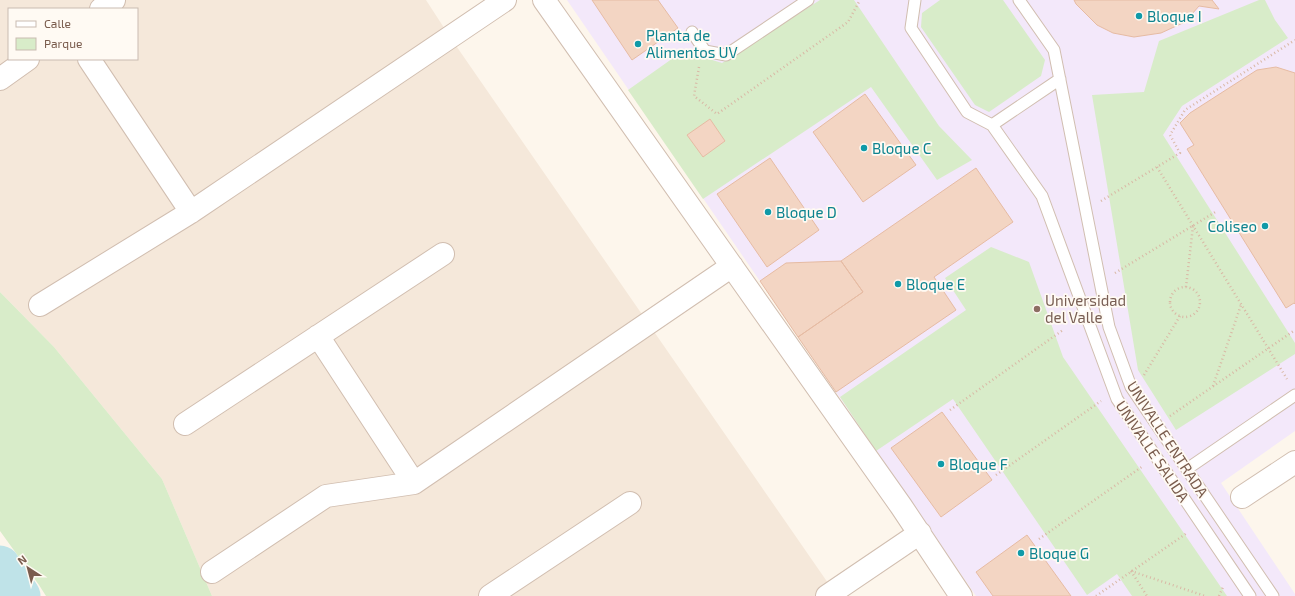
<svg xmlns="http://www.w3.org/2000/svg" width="1295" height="596" font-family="'Exo 2',sans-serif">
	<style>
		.residential { fill: #f5e8da; fill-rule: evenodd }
		.education { fill: #f3e8fa }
		.green { fill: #d8ecc9 }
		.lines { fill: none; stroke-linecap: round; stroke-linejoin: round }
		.river { stroke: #bfe3e8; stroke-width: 41 }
		.building { fill: #f3d5c3; stroke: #e6bba3 }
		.lane-casing { stroke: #d1beb0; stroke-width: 13 }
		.street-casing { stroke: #d1beb0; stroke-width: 24 }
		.path { stroke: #d9b8a5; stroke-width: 2.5; stroke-dasharray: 1 3; stroke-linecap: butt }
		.lane { stroke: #fff; stroke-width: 11 }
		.street { stroke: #fff; stroke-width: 22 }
		.culture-dot { fill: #0f9aa8; stroke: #fffaf3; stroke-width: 1.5 }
		.education-dot { fill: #8d6e63; stroke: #fffaf3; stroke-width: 1.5 }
		.labels { text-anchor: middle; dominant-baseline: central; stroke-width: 3.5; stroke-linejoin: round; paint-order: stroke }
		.culture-label { font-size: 15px; fill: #0d838f; stroke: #fffaf3; text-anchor: start }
		.education-label { font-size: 15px; fill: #785e54; stroke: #fffaf3; text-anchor: start }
		.street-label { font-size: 15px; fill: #7a5c4d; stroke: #fffaf3 }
	</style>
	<rect width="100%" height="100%" fill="#fdf6ec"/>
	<path class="residential" d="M0,0H426L450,37L837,596H212L162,479L54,347L0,292ZM9,9H137V59H9Z"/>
	<path class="education" d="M567,0H1295V431L1221,483L1295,594V596H976Z"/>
	<path class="green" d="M820,0H854L939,126L972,160L937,180L871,87L703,199L628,90L683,51L722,63Z
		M940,0H1003L1045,60L1041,76L989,112L975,105L921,27L922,13Z
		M1259,0H1265L1275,20L1288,38L1182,106L1163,135L1295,343V354L1176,430L1138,370L1092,95L1144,92L1159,41Z
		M991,247L1029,262L1063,357L1227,596H1132L1117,574L1087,595L953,399L876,451L840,397L966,310L945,278Z
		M0,292L54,347L162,479L212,596H46L39,585L0,531Z"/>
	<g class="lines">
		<path class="river" d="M0,566L20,596"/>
	</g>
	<path class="building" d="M592,0H658L678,28L632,60Z
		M1074,0H1212L1219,9L1199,6L1185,22L1161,33L1134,37L1113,33L1097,25L1076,4Z
		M1276,67L1295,73V304L1294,303L1286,308L1187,149L1194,145L1180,123L1190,113L1257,70Z
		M865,94L916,165L863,202L813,132Z
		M710,119L725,141L703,157L687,135Z
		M770,158L819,230L767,267L717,194Z
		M976,168L1013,222L934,277L956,310L836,392L798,337L863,292L841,261Z
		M841,261L863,292L798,337L760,281L786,263Z
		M942,412L992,480L941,517L891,448Z
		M1027,535L1071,596H993L976,572Z"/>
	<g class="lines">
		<g class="lane-casing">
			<path id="lane" d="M915,0L911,28L967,112L992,125L1060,79
				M1019,0L1054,50L1109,327L1131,387L1273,596
				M692,32L705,51L726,55L808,0
				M992,125L1042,196L1117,399L1250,596
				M1187,469L1295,395"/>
		</g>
		<g class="street-casing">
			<path id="street" d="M544,0L901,506L961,596
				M101,9L114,0
				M89,59L191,212
				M0,79L28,59
				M40,305L191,212L505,0
				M318,336L414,483
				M185,424L443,254
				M1242,497L1295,462
				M212,572L326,496L414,483L732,266
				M490,596L630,503
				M827,596L920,533"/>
		</g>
		<path class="path" d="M699,67L694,96L717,114L848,22L860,0
			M1157,167L1287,379
			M1101,201L1180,153L1170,135L1185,110L1295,40
			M1115,273L1217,211
			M1186,287L1193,226
			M1170 302a15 15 0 1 1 30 0a15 15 0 1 1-30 0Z
			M1144,375L1180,316
			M1213,386L1241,305
			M950,410L1063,330
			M1170,416L1295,330
			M996,475L1101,401
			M1039,539L1143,466
			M1131,571L1205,596
			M1131,571L1147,596
			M1096,596L1187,533
			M1219,596L1223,587"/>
		<use href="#lane" class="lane"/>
		<use href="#street" class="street"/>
	</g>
	<g class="culture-dot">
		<circle cx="1139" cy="16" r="4"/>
		<circle cx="638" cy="44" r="4"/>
		<circle cx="864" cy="148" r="4"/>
		<circle cx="768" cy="212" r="4"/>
		<circle cx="1265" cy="226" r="4"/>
		<circle cx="898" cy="284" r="4"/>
		<circle cx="941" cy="464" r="4"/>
		<circle cx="1021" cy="553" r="4"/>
	</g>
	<circle class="education-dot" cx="1037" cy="309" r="4"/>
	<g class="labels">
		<g class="culture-label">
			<text x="1147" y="16">Bloque I</text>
			<text x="646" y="35">Planta de<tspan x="646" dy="17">Alimentos UV</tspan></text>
			<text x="872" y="148">Bloque C</text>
			<text x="776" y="212">Bloque D</text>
			<text x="1257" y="226" text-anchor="end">Coliseo</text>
			<text x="906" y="284">Bloque E</text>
			<text x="949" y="464">Bloque F</text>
			<text x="1029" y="553">Bloque G</text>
		</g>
		<g class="education-label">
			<text x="1045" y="300">Universidad<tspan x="1045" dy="17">del Valle</tspan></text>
		</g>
		<g class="street-label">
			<text transform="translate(1168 439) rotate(57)">UNIVALLE ENTRADA</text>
			<text transform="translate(1153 451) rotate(56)">UNIVALLE SALIDA</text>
		</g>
	</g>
	<rect x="8" y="8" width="130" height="52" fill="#fffaf3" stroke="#cabbb1"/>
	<rect x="16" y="21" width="20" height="6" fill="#ffffff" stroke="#cabbb1"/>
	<text x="44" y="28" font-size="12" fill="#7a5c4d">Calle</text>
	<rect x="16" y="38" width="20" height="12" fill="#d8ecc9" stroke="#cabbb1"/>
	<text x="44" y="48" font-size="12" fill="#7a5c4d">Parque</text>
	<g transform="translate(28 568) rotate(324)" stroke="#fffaf3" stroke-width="3" paint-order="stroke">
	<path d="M0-3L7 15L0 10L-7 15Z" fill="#7a5c4d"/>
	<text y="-6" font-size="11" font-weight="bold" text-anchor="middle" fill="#7a5c4d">N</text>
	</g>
</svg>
